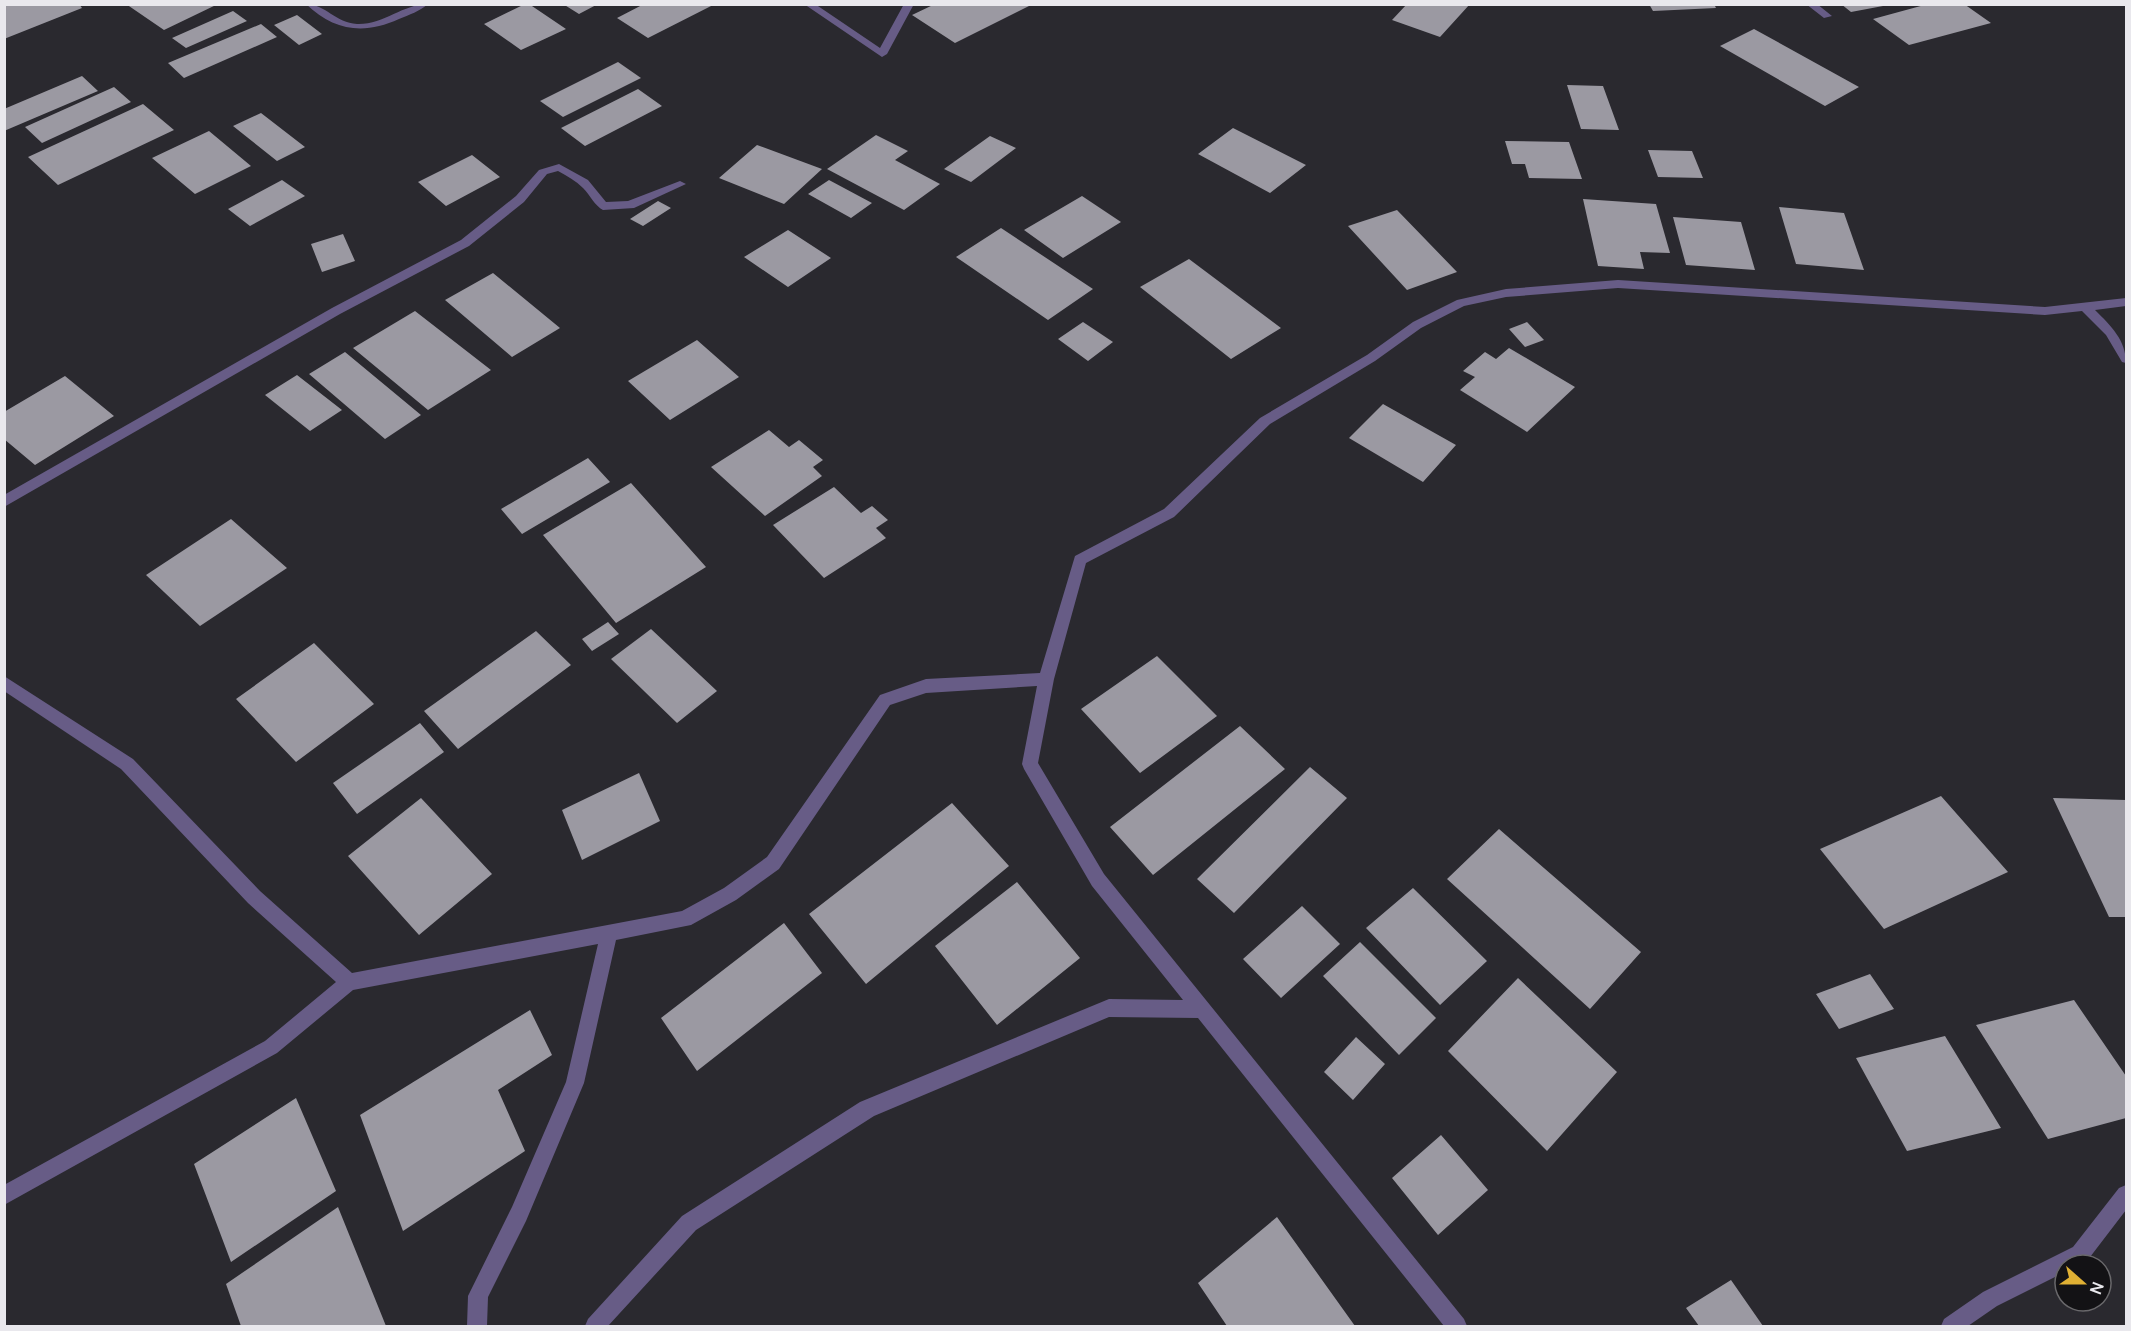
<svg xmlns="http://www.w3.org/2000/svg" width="2131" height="1331" font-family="Manrope,sans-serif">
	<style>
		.building { fill: #9b99a2 }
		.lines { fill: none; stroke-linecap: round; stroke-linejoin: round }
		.minor { fill: #675c86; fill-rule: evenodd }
	</style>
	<rect width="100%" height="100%" fill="#2a292f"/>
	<path class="building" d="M4,4H79L82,8L4,39Z
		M126,4H218L164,30Z
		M525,4H529L566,29L521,50L484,24Z
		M563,4H598L579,14Z
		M644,4H715L648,38L617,18Z
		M935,4H1033L955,43L912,15Z
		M1407,4H1470L1440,37L1392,20Z
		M1649,4H1714L1716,8L1653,11Z
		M1841,4H1882L1883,6L1851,12Z
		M1928,4H1964L1991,23L1909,45L1873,19Z
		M233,11L247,21L186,48L172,38Z
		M297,15L322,34L299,45L274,25Z
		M261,24L277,37L184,78L168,63Z
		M1754,29L1859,87L1825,106L1720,46Z
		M618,62L641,78L563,117L540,101Z
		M82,76L98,91L4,131V109Z
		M1567,85L1603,86L1619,130L1581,129Z
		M114,87L131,102L42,143L25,127Z
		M638,89L662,106L585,146L561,128Z
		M143,104L174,130L58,185L28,157Z
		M261,113L305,147L277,161L233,126Z
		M1233,128L1306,165L1270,193L1198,154Z
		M209,131L251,166L195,194L152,158Z
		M876,135L908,151L895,160L940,184L904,210L827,169Z
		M990,136L1016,148L971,182L944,169Z
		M1505,141L1569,142L1582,179L1529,178L1525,164H1512Z
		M757,145L822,169L784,204L719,178Z
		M1648,150L1692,151L1703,178L1658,177Z
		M472,155L500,177L446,206L418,182Z
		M282,180L305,196L250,226L228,209Z
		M829,180L872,203L851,218L808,194Z
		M1082,196L1121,222L1063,258L1024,230Z
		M1583,199L1656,204L1670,253L1640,252L1644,269L1598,266Z
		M658,201L671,208L643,226L630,219Z
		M1779,207L1844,213L1864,270L1796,264Z
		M1397,210L1457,272L1407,290L1348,226Z
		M1673,217L1741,222L1755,270L1686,265Z
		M1001,228L1093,289L1048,320L956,257Z
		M788,230L831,258L788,287L744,257Z
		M343,234L355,261L322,272L311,244Z
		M1189,259L1281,328L1231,359L1140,287Z
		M493,273L560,328L512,357L445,300Z
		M415,311L491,370L428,410L353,348Z
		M1083,322L1113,342L1088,361L1058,339Z
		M1527,322L1544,340L1525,347L1509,329Z
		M697,340L739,377L670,420L628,381Z
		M1509,348L1575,387L1527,432L1460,390L1475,377L1463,371L1485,352L1496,359Z
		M345,352L421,415L385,439L309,374Z
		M297,375L342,410L310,431L265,395Z
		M65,376L114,416L35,465L4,439V412Z
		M1383,404L1456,445L1423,482L1349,438Z
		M769,430L789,447L799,440L823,460L813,467L822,476L765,516L711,467Z
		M588,458L610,482L522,534L501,509Z
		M631,483L706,567L616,623L543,535Z
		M834,487L861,513L872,506L888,520L876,528L886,538L824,578L773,525Z
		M231,519L287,568L200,626L146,575Z
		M608,622L619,634L592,651L582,639Z
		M651,629L717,691L677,723L611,659Z
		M536,631L571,665L458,749L424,711Z
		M314,643L374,704L296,762L236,699Z
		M1157,656L1217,716L1140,773L1081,709Z
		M420,723L444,752L357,814L333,783Z
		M1240,726L1285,769L1153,875L1110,827Z
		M1310,767L1347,798L1234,913L1197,879Z
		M639,773L660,821L582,860L562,810Z
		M1941,796L2008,872L1884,929L1820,849Z
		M421,798L492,874L419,935L348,856Z
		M2053,798L2126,800V917H2109Z
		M952,803L1009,866L866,984L809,914Z
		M1499,829L1641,952L1590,1009L1447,879Z
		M1017,882L1080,958L997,1025L935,946Z
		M1413,888L1487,961L1440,1005L1366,928Z
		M1302,906L1340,944L1281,998L1243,959Z
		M784,923L822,973L697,1071L661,1018Z
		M1360,942L1436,1018L1399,1055L1323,976Z
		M1870,974L1894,1009L1839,1029L1816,994Z
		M1518,978L1617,1072L1547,1151L1448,1051Z
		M2074,1000L2126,1076V1118L2048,1139L1976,1025Z
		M530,1010L552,1055L498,1090L525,1151L403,1231L360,1115Z
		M1945,1036L2001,1128L1907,1151L1856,1058Z
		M1356,1037L1385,1064L1353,1100L1324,1072Z
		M296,1098L336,1191L231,1262L194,1164Z
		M1441,1135L1488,1190L1438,1235L1392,1178Z
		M338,1207L386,1326H241L226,1284Z
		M1277,1217L1355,1326H1227L1198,1283Z
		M1731,1280L1763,1326H1699L1686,1308Z"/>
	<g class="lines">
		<path class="minor" d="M306,4C325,4 336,23 357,24C383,25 403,4 428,4C420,11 409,15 399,19C364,35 334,31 306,4Z
			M804,4H815L880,48L904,4H914L887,54L882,57Z
			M1806,4H1817L1832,16L1824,18Z
			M559,164L588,180L606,202L628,201L680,181L686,184L634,208L603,210C595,206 590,195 583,188C576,181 567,176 558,171L547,174L524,202L469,246L340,314L4,507V495L332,308L461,240L516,196L539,170Z
			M1618,280L2045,307L2126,298V306L2095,310C2111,326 2126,340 2126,363L2122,362L2106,335L2082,311L2045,315L1618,288L1506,297L1464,306L1421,328L1375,361L1270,424L1174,517L1086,563L1054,679L1038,763L1104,874L1464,1319L1467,1326H1444L1198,1018L1109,1017L874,1116L696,1230L608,1326H585L588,1319L682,1216L860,1102L1109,999L1183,1000L1092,886L1024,769L1022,764L1037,686L926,693L890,705L779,869L736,900L691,925L616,940L584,1083L526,1221L488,1297L487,1326H467L468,1296L512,1207L566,1082L598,944L353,990L277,1053L4,1205V1185L265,1041L336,982L248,903L121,769L4,691V676L133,759L260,891L352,973L682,911L724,888L767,857L880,695L926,679L1040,673L1075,556L1164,509L1260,418L1367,355L1413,322L1457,300L1506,289Z
			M2126,1185V1210L2087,1261L2079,1265H2065V1272L1997,1306L1968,1326H1941L1944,1319L1983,1292L2073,1247L2119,1188Z"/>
	</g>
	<rect width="2131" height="1331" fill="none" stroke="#e9e8ed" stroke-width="12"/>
	<g transform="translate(2083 1283) rotate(111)"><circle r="28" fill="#131215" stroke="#69686b" stroke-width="1.5"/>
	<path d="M0-4.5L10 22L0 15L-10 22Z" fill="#e0b034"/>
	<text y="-9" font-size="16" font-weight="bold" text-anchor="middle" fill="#e9e8ed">N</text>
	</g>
</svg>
